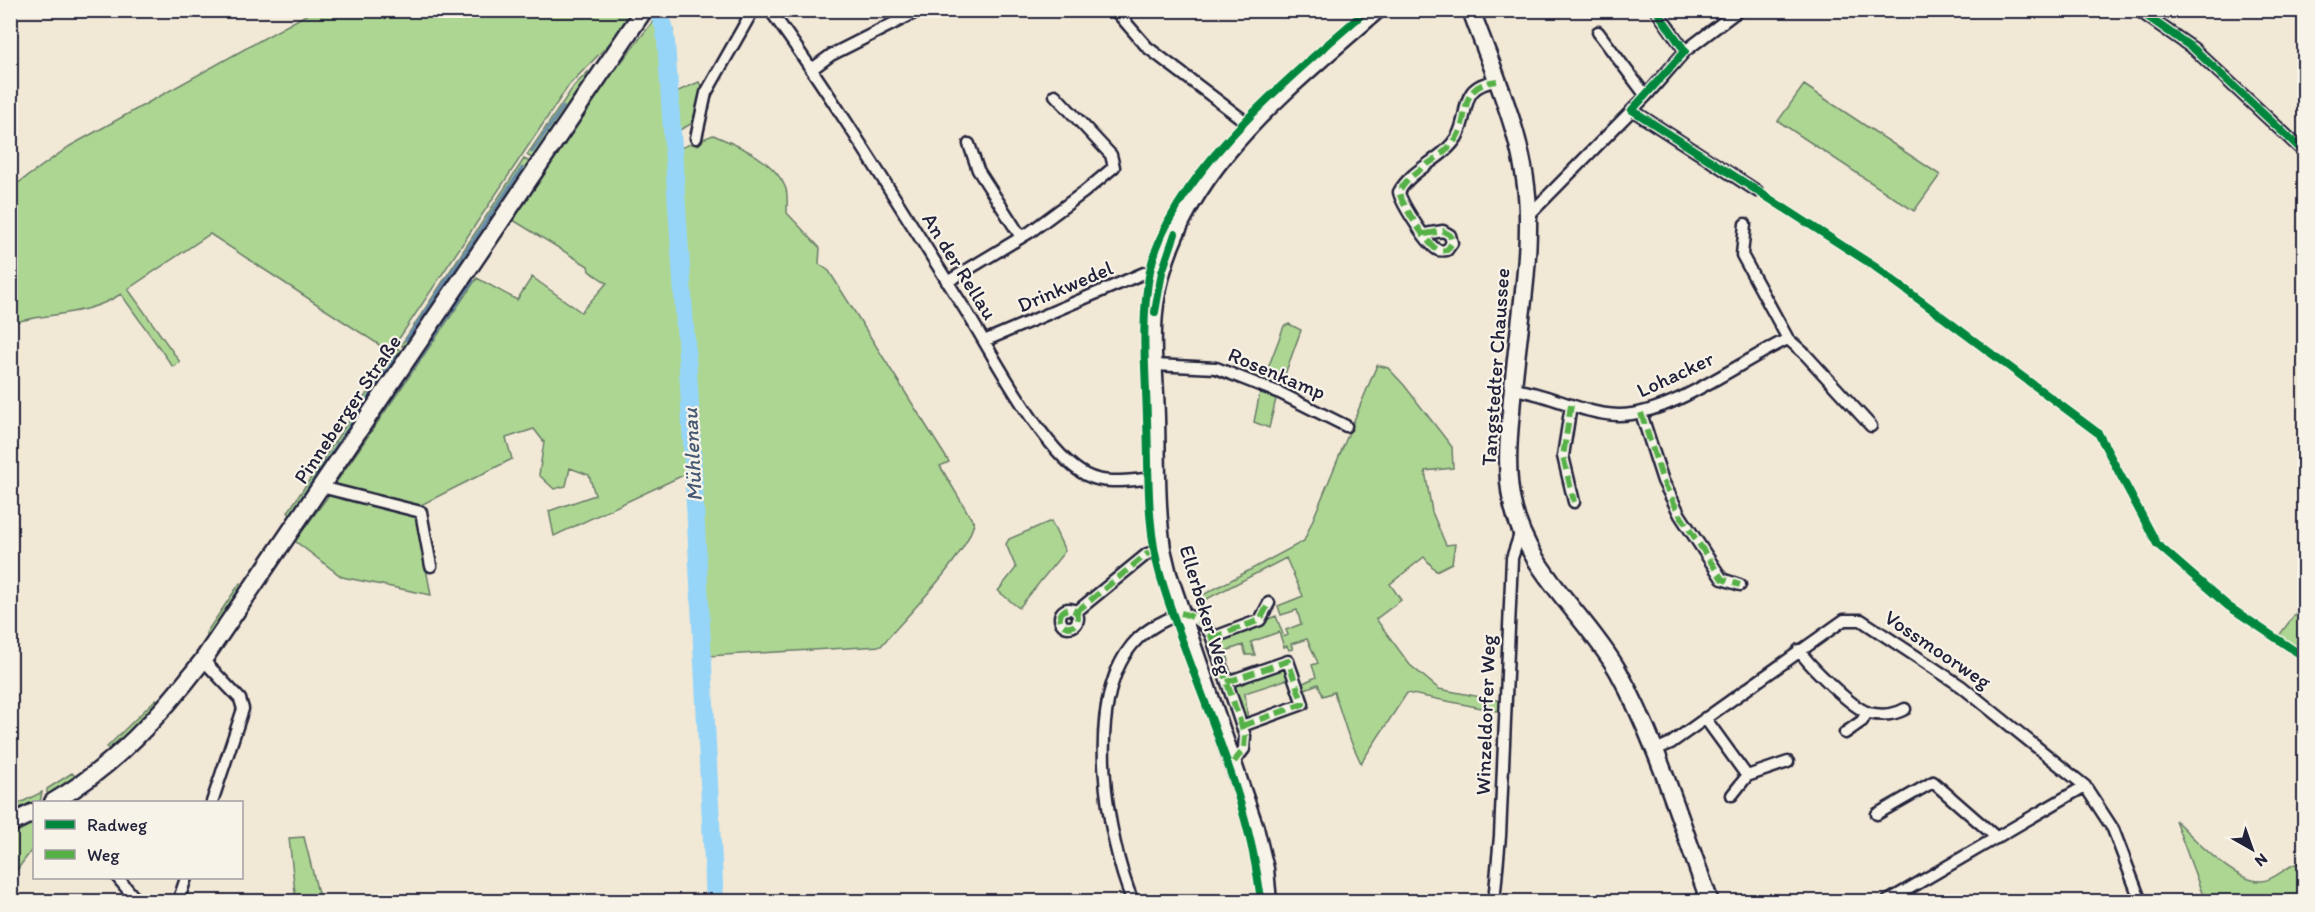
<svg xmlns="http://www.w3.org/2000/svg" width="2315" height="912" font-family="Itim,sans-serif">
	<style>
		.green { fill: #add693; stroke: #687c67; stroke-width: 1.5 }
		.lines { fill: none; stroke-linecap: round; stroke-linejoin: round }
		.stream { stroke: #688dac; stroke-width: 3 }
		.river { stroke: #96d5f8; stroke-width: 18 }
		.street-casing { stroke: #22223b; stroke-width: 15 }
		.secondary-casing { stroke: #22223b; stroke-width: 21 }
		.street { stroke: #f7f3e8; stroke-width: 10 }
		.secondary { stroke: #f7f3e8; stroke-width: 16 }
		.quiet { stroke: #55b146; stroke-width: 6; stroke-dasharray: 12 6; stroke-linecap: butt }
		.cycleway-casing { stroke: #f7f3e8; stroke-width: 11 }
		.cycleway { stroke: #00873e; stroke-width: 8 }
		.labels { text-anchor: middle; dominant-baseline: central; stroke-width: 4.5; stroke-linejoin: round; paint-order: stroke }
		.street-label { font-size: 21px; fill: #22223b; stroke: #f7f3e8 }
		.water-label { font-size: 22px; font-style: italic; fill: #455874; stroke: #f7f3e8 }
	</style>
	<rect width="100%" height="100%" fill="#f2e8d6"/>
	<filter id="ink" filterUnits="userSpaceOnUse"><feTurbulence type="fractalNoise" baseFrequency=".0167" numOctaves="2"/><feDisplacementMap in="SourceGraphic" scale="12" xChannelSelector="R" yChannelSelector="G"/><feConvolveMatrix kernelMatrix="1 2 1 2 8 2 1 2 1" color-interpolation-filters="sRGB"/></filter>
	<g filter="url(#ink)">
		<path class="green" d="M313,11H632L615,38L569,85L390,352L210,234L128,289L180,362L173,367L121,294C87,316 48,313 11,323L10,189L70,146Z
			M661,11H666L673,30L676,92L699,82L704,91L691,124L678,131V149L713,135C739,146 775,160 786,189C788,196 787,206 787,213L820,248L819,264L829,271L949,462L940,466L974,523C965,559 907,615 881,646L707,656L687,282L679,283L690,472L554,536L549,511L595,495L589,475L570,468L566,486L554,489L539,475L544,442L534,429L506,438L512,459L415,508L335,484L477,278L517,300L532,277L581,312L607,283L589,271L588,266L513,220L609,78Z
			M588,72L589,83L533,159L527,155L574,86Z
			M1804,85L1940,175L1914,211L1778,121Z
			M524,159L530,162L532,168L406,348L401,345Z
			M1289,324L1301,330L1280,388L1263,381L1284,326Z
			M397,348L403,352L291,516L288,512Z
			M1377,365L1388,368L1404,385L1452,447L1453,468L1425,471L1432,512L1446,545L1455,544L1452,563L1436,571L1424,557L1390,584L1401,600L1376,619L1410,665L1439,689L1502,701V712L1407,693L1361,763L1348,735L1334,692L1323,696L1318,684L1305,689L1309,701L1305,702L1299,685L1316,677L1312,665L1318,663L1307,639L1291,644L1293,649L1289,650L1287,646L1284,647L1279,632L1251,642L1255,655H1246L1243,645L1226,651L1229,661L1223,663L1217,643L1220,637L1276,616L1284,637L1288,635L1286,630L1301,624L1297,610L1281,615L1278,606L1303,596L1286,558L1203,601L1201,596L1304,541Z
			M1260,392L1276,399L1269,428L1254,422Z
			M329,495L416,515L431,595L342,577L295,541Z
			M1051,521L1065,551L1019,608L998,591L1016,568L1006,544L1009,539Z
			M240,583L246,587L209,636L206,633Z
			M2304,602V654L2278,637Z
			M1287,665L1299,697L1295,703L1288,679L1245,693L1248,721L1245,720L1232,687L1234,684Z
			M156,699L159,707L110,751L107,747Z
			M72,773L76,777L52,797L47,793V789Z
			M42,792L40,802H34V806L11,818L10,808Z
			M34,820V847L11,878L10,832Z
			M2175,820C2194,838 2234,883 2262,881C2277,880 2289,862 2304,862V901H2205Z
			M304,837L320,901H296L289,838Z"/>
		<g class="lines">
			<path class="stream" d="M532,152L563,107
				M406,340L522,168
				M333,483L473,281
				M315,510L327,493
				M293,511L396,356
				M212,632L240,589"/>
			<path class="river" d="M657,10L664,26L666,41L689,386L715,902"/>
			<g class="street-casing">
				<path id="street" d="M770,10C840,107 902,210 966,311C993,354 1043,453 1086,475C1108,486 1134,479 1158,478
					M1115,10L1147,47L1250,125
					M1656,10L1685,51
					M2138,10L2194,49L2304,152
					M1598,32L1646,96
					M812,69L831,55L920,10
					M1632,110L1757,191
					M696,138L706,93L753,10
					M969,144L978,170L1021,237
					M1528,216L1646,96L1685,51L1739,10
					M1745,224L1742,255L1788,339
					M1425,234L1443,231L1450,235L1452,243L1447,250C1445,250 1440,251 1438,250C1429,247 1401,203 1399,192C1412,168 1443,160 1457,137C1471,112 1457,86 1497,81
					M947,282L1030,232L1084,192L1114,167L1111,155L1055,95
					M984,341L1144,273L1162,272
					M1154,365L1216,368L1280,393L1346,426
					M1512,389C1549,393 1581,414 1618,415C1670,416 1740,361 1788,339L1805,354L1871,426
					M1571,405L1563,456L1574,502
					M1641,413L1663,481L1680,515L1722,579L1740,585
					M321,487L421,512L431,566
					M1060 618a9 9 0 1 1 18 0a9 9 0 1 1-18 0Z
					M1076,612L1147,554L1162,549
					M1212,638L1260,620L1269,603
					M1799,650C1808,664 1853,709 1869,713C1882,716 1894,715 1905,709
					M203,660L240,699L243,709L212,802
					M1227,682L1288,661L1303,704L1242,726
					M1705,718L1747,776L1732,795
					M1845,733L1862,721L1867,712
					M1653,751L1671,743L1844,620H1861L1961,686L2085,786L2113,829L2141,902
					M1747,776L1788,762
					M1877,814L1933,782L1997,838
					M118,878L138,902
					M178,902L186,878
					M1133,902C1106,837 1084,703 1132,645C1145,629 1163,621 1181,613C1196,617 1207,624 1212,638L1245,736L1244,749L1233,763
					M1494,902L1500,836L1512,558L1521,531
					M1886,902L2085,786"/>
			</g>
			<g class="secondary-casing">
				<path id="secondary" d="M1471,10C1495,77 1528,145 1528,217C1529,281 1515,348 1511,412C1508,442 1506,473 1512,502C1527,572 1584,612 1618,671C1658,743 1681,825 1710,902
					M53,802C113,767 161,715 203,660L644,10
					M10,824L34,812
					M1268,902L1265,869L1255,828L1168,574L1162,549C1156,505 1157,461 1156,417C1155,380 1150,341 1155,304C1174,174 1285,91 1377,10"/>
			</g>
			<use href="#street" class="street"/>
			<use href="#secondary" class="secondary"/>
			<path class="quiet" d="M1425,234L1443,231L1450,235L1452,243L1447,250C1445,250 1440,251 1438,250C1429,247 1401,203 1399,192C1412,168 1443,160 1457,137C1471,112 1457,86 1497,81
				M1571,405L1563,456L1574,502
				M1641,413L1663,481L1680,515L1722,579L1740,585
				M1060 618a9 9 0 1 1 18 0a9 9 0 1 1-18 0Z
				M1076,612L1147,554L1159,549
				M1181,613C1196,617 1207,624 1212,638L1245,736L1244,749L1233,763
				M1212,638L1260,620L1269,603
				M1227,682L1288,661L1303,704L1242,726"/>
			<g class="cycleway-casing">
				<path id="cycleway" d="M1656,10L1685,51L1632,110L1874,266L2098,433L2157,544L2228,606L2304,657
					M2138,10L2194,49L2304,152
					M1155,312L1162,272L1175,234
					M1261,902C1249,789 1193,686 1161,578C1146,529 1149,471 1147,420C1146,371 1140,320 1150,271C1170,174 1295,73 1367,10"/>
			</g>
			<use href="#cycleway" class="cycleway"/>
		</g>
	</g>
	<g class="labels">
		<g class="street-label">
			<text transform="translate(960 266) rotate(58)">An der Rellau</text>
			<text transform="translate(1065 286) rotate(-23)">Drinkwedel</text>
			<text transform="translate(1495 367) rotate(-86)">Tangstedter Chaussee</text>
			<text transform="translate(1277 373) rotate(23)">Rosenkamp</text>
			<text transform="translate(1675 374) rotate(-25)">Lohacker</text>
			<text transform="translate(347 409) rotate(-56)">Pinneberger Straße</text>
			<text transform="translate(1206 610) rotate(73)">Ellerbeker Weg</text>
			<text transform="translate(1938 649) rotate(34)">Vossmoorweg</text>
			<text transform="translate(1485 715) rotate(-88)">Winzeldorfer Weg</text>
		</g>
		<g class="water-label">
			<text transform="translate(692 455) rotate(-93)">Mühlenau</text>
		</g>
	</g>
	<rect width="2315" height="912" fill="none" stroke="#f7f3e8" stroke-width="36"/>
	<rect x="18" y="18" width="2279" height="876" fill="none" stroke="#22223b" stroke-width="2" filter="url(#ink)"/>
	<rect x="33" y="801" width="210" height="78" fill="#f7f3e8" stroke="#a29fa3" stroke-width="1.5"/>
	<rect x="45" y="820" width="30" height="9" fill="#00873e" stroke="#a29fa3" stroke-width="1.5"/>
	<text x="87" y="831" font-size="18" fill="#22223b">Radweg</text>
	<rect x="45" y="850" width="30" height="9" fill="#55b146" stroke="#a29fa3" stroke-width="1.5"/>
	<text x="87" y="861" font-size="18" fill="#22223b">Weg</text>
	<g transform="translate(2252 849) rotate(140)" stroke="#f7f3e8" stroke-width="4.5" paint-order="stroke">
	<path d="M0-4.5L10 22L0 15L-10 22Z" fill="#22223b"/>
	<text y="-9" font-size="16" font-weight="bold" text-anchor="middle" fill="#22223b">N</text>
	</g>
</svg>
